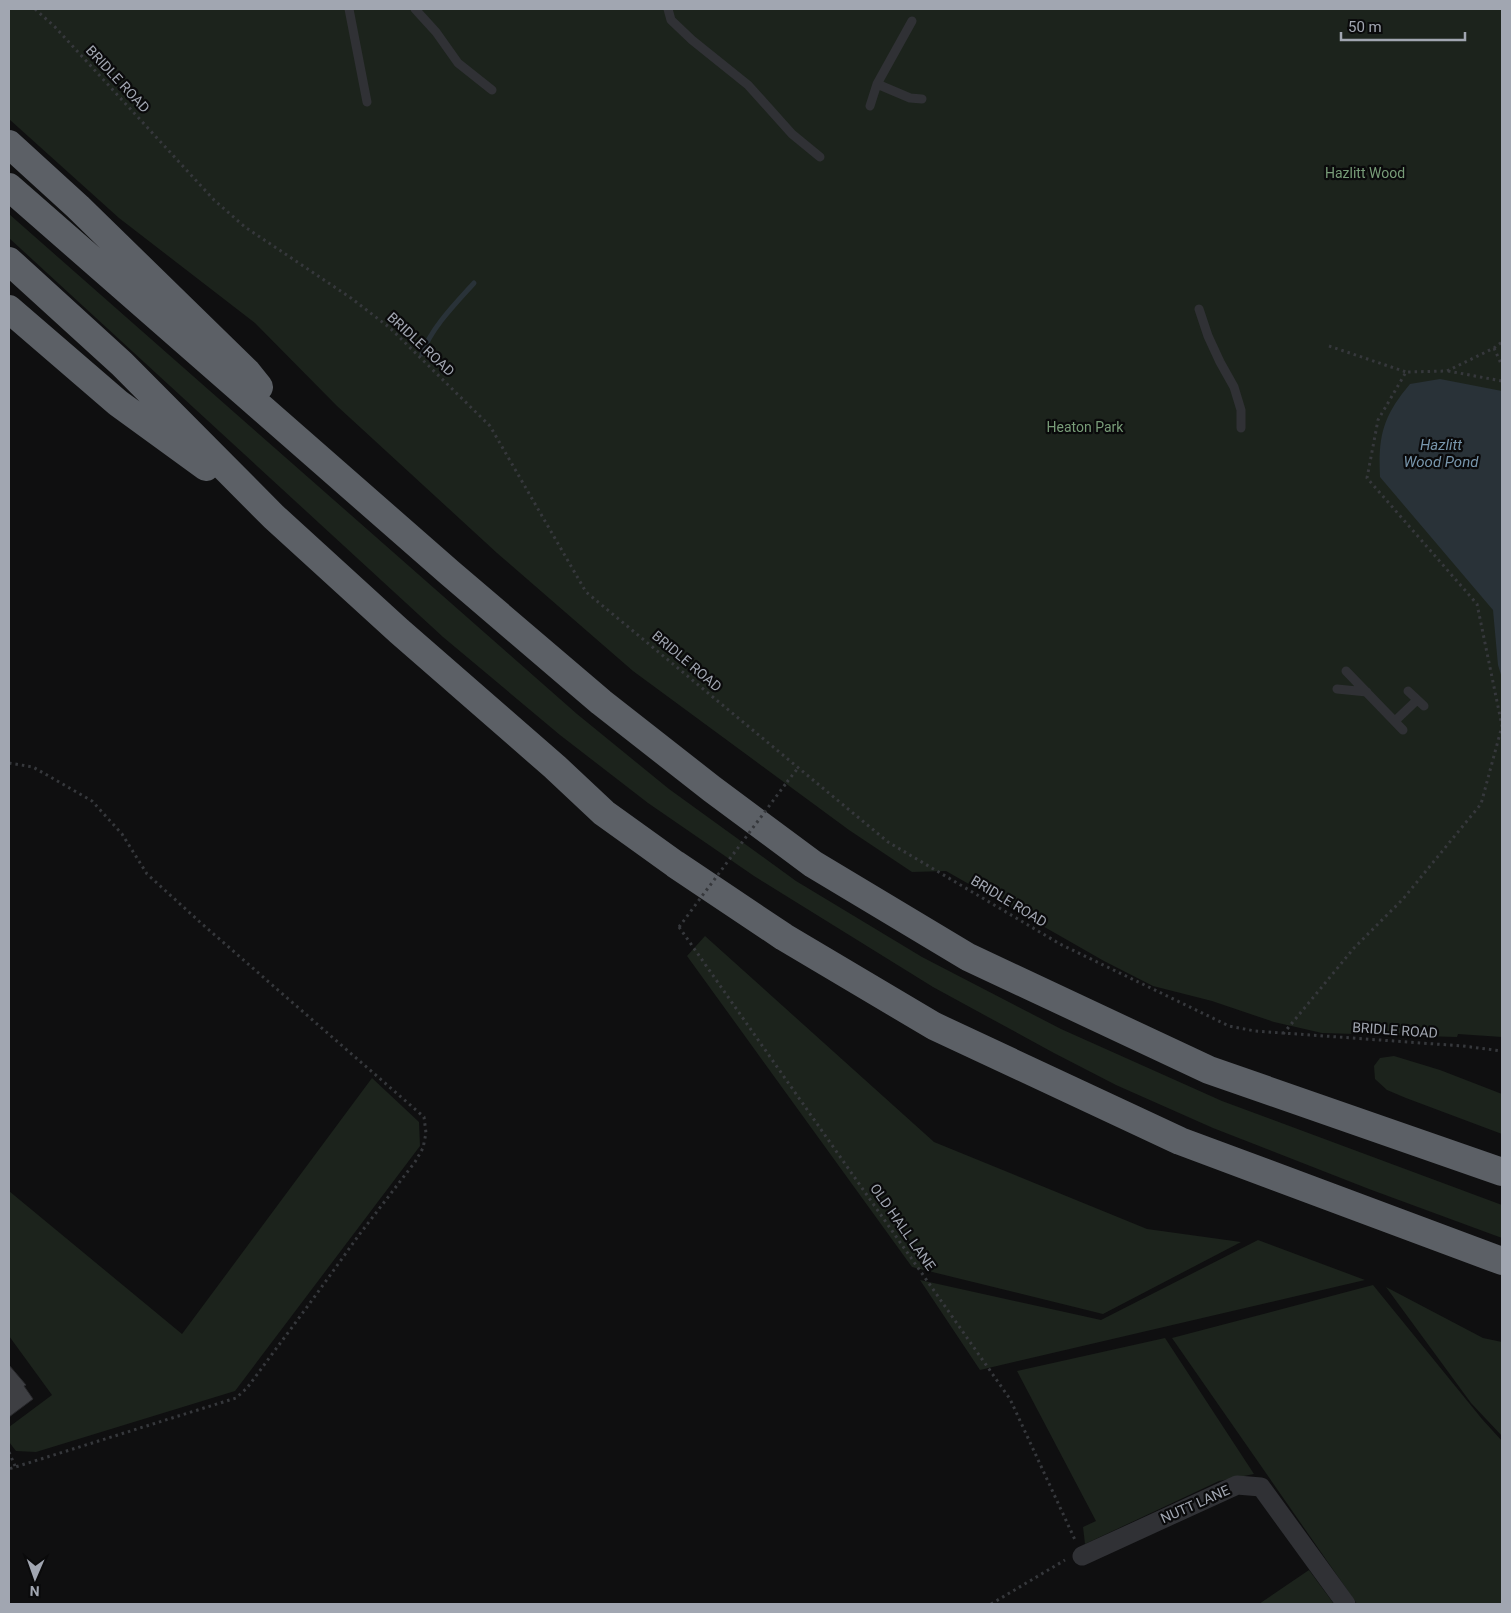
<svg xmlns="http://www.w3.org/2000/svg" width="1511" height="1613" font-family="Roboto,sans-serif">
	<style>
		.green { fill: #1c231c }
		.water { fill: #293238 }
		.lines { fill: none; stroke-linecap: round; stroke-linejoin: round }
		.stream { stroke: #293238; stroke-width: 5 }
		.building { fill: #3e3f43; stroke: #29292c }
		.path { stroke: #36383c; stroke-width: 3; stroke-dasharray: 2.5 4; stroke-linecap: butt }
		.service { stroke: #303135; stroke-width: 9 }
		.minor { stroke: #303135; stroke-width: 19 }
		.motorway { stroke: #5c6066; stroke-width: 28 }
		.path-bridge { stroke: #36383c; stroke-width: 3; stroke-dasharray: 2.5 4; stroke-linecap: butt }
		.labels { text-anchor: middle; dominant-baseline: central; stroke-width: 4.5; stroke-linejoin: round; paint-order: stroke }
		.street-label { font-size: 14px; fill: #a1a6b1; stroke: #0a0a0b }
		.park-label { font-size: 14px; fill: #789c78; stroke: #0a0a0b }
		.water-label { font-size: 15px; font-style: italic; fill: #7896ac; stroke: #0a0a0b }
	</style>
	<rect width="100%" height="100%" fill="#0f0f10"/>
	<path class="green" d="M9,9H1502V1037L1458,1034L1457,1037L1322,1033L1274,1022L1212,1001L1153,986L1104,961L946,871L912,872L849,830L633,671L497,553L337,406L255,323L119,218L9,119Z
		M9,214L577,714L669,789L796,881L922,957L1061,1029L1222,1101L1502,1205V1238L1369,1189L1213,1128L1116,1085L1054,1053L933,987L754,876L648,803L560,735L443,637L9,238Z
		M705,936L934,1142L1147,1229L1241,1242L1103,1314L912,1267L687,956Z
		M1394,1056L1440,1070L1502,1094V1134L1406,1098L1387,1090L1375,1079L1374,1066L1380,1058Z
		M372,1078L419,1122L420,1146L235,1391L36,1452L16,1451L9,1442V1427L52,1395L9,1336V1191L182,1334Z
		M1258,1240L1365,1280L980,1370L920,1280L1101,1320Z
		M1373,1285L1482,1419L1502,1441V1604H1357L1172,1338Z
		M1386,1287L1483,1338L1502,1342V1436L1471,1403Z
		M1165,1338L1254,1474L1219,1481L1085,1544L1083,1527L1096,1521L1017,1371Z
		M1309,1570L1334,1604H1259Z"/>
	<path class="water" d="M1440,379L1502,391V678L1498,665L1493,610L1380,477C1378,436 1383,416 1410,384Z"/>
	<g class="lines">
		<path class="stream" d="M422,354C431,328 456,303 474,283"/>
	</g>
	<path class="building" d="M9,1365L26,1385L24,1386L33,1399L9,1417Z"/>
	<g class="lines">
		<path class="path" d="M35,9L55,27L214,200L245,227L351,298L390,328L490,426L586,592L888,842L1060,944L1229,1026L1255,1031L1463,1046L1502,1051
			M1329,346L1406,372
			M1494,348L1502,366
			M1448,371L1502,381
			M9,763L33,767L92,801L122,834L147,874L201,923L424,1117L426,1133L423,1148L415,1162L359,1235L313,1299L247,1388L236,1398L9,1469
			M787,782L798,768
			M679,927L1010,1399L1076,1542
			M1283,1034L1354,948L1403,899L1481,804L1502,726L1477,604L1367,478L1378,420L1406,372L1447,371L1494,348L1502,342
			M9,1452L15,1466
			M991,1604L1065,1560"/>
		<path class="service" d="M349,9L367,102
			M415,9L436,32L458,63L492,90
			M668,9L671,20L692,40L748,85L792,134L820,157
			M877,84L910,98L922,99
			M870,106L877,84L912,21
			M1199,309L1208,336L1220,362L1234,387L1241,410V428
			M1346,671L1403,730
			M1337,689L1367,692
			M1408,691L1424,706
			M1395,721L1417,700"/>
		<path class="minor" d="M1082,1556L1237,1485L1261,1487L1346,1604"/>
		<path class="motorway" d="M9,144L78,207L247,372L259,387
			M9,187L450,573L601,702L712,789L813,864L968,957L1209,1070L1502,1172
			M9,261L122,364L274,517L399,631L555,767L604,813L675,864L784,937L934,1026L1180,1141L1502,1261
			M9,309L118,403L206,467"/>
		<path class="path-bridge" d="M679,927L787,782"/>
	</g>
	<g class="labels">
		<g class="street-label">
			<text transform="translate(118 79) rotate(47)">BRIDLE ROAD</text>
			<text transform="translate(421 344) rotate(43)">BRIDLE ROAD</text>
			<text transform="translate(687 661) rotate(40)">BRIDLE ROAD</text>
			<text transform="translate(1009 901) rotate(31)">BRIDLE ROAD</text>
			<text transform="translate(1395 1030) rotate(4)">BRIDLE ROAD</text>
			<text transform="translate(903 1227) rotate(55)">OLD HALL LANE</text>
			<text transform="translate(1195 1504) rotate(-24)">NUTT LANE</text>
		</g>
		<g class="park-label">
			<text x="1365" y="173">Hazlitt Wood</text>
			<text x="1085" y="427">Heaton Park</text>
		</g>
		<g class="water-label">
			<text x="1441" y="445">Hazlitt<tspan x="1441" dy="17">Wood Pond</tspan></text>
		</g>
	</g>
	<rect width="1511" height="1613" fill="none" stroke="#a1a6b1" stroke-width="20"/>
	<g transform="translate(35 1578) rotate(182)" stroke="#0a0a0b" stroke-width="4" paint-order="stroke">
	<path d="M0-4L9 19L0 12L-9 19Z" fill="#a1a6b1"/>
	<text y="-8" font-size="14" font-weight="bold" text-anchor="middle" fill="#a1a6b1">N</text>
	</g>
	<path d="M1341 32v8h124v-8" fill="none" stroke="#a1a6b1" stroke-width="2.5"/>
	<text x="1348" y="32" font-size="15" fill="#a1a6b1" stroke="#0a0a0b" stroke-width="4" paint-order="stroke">50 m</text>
</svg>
